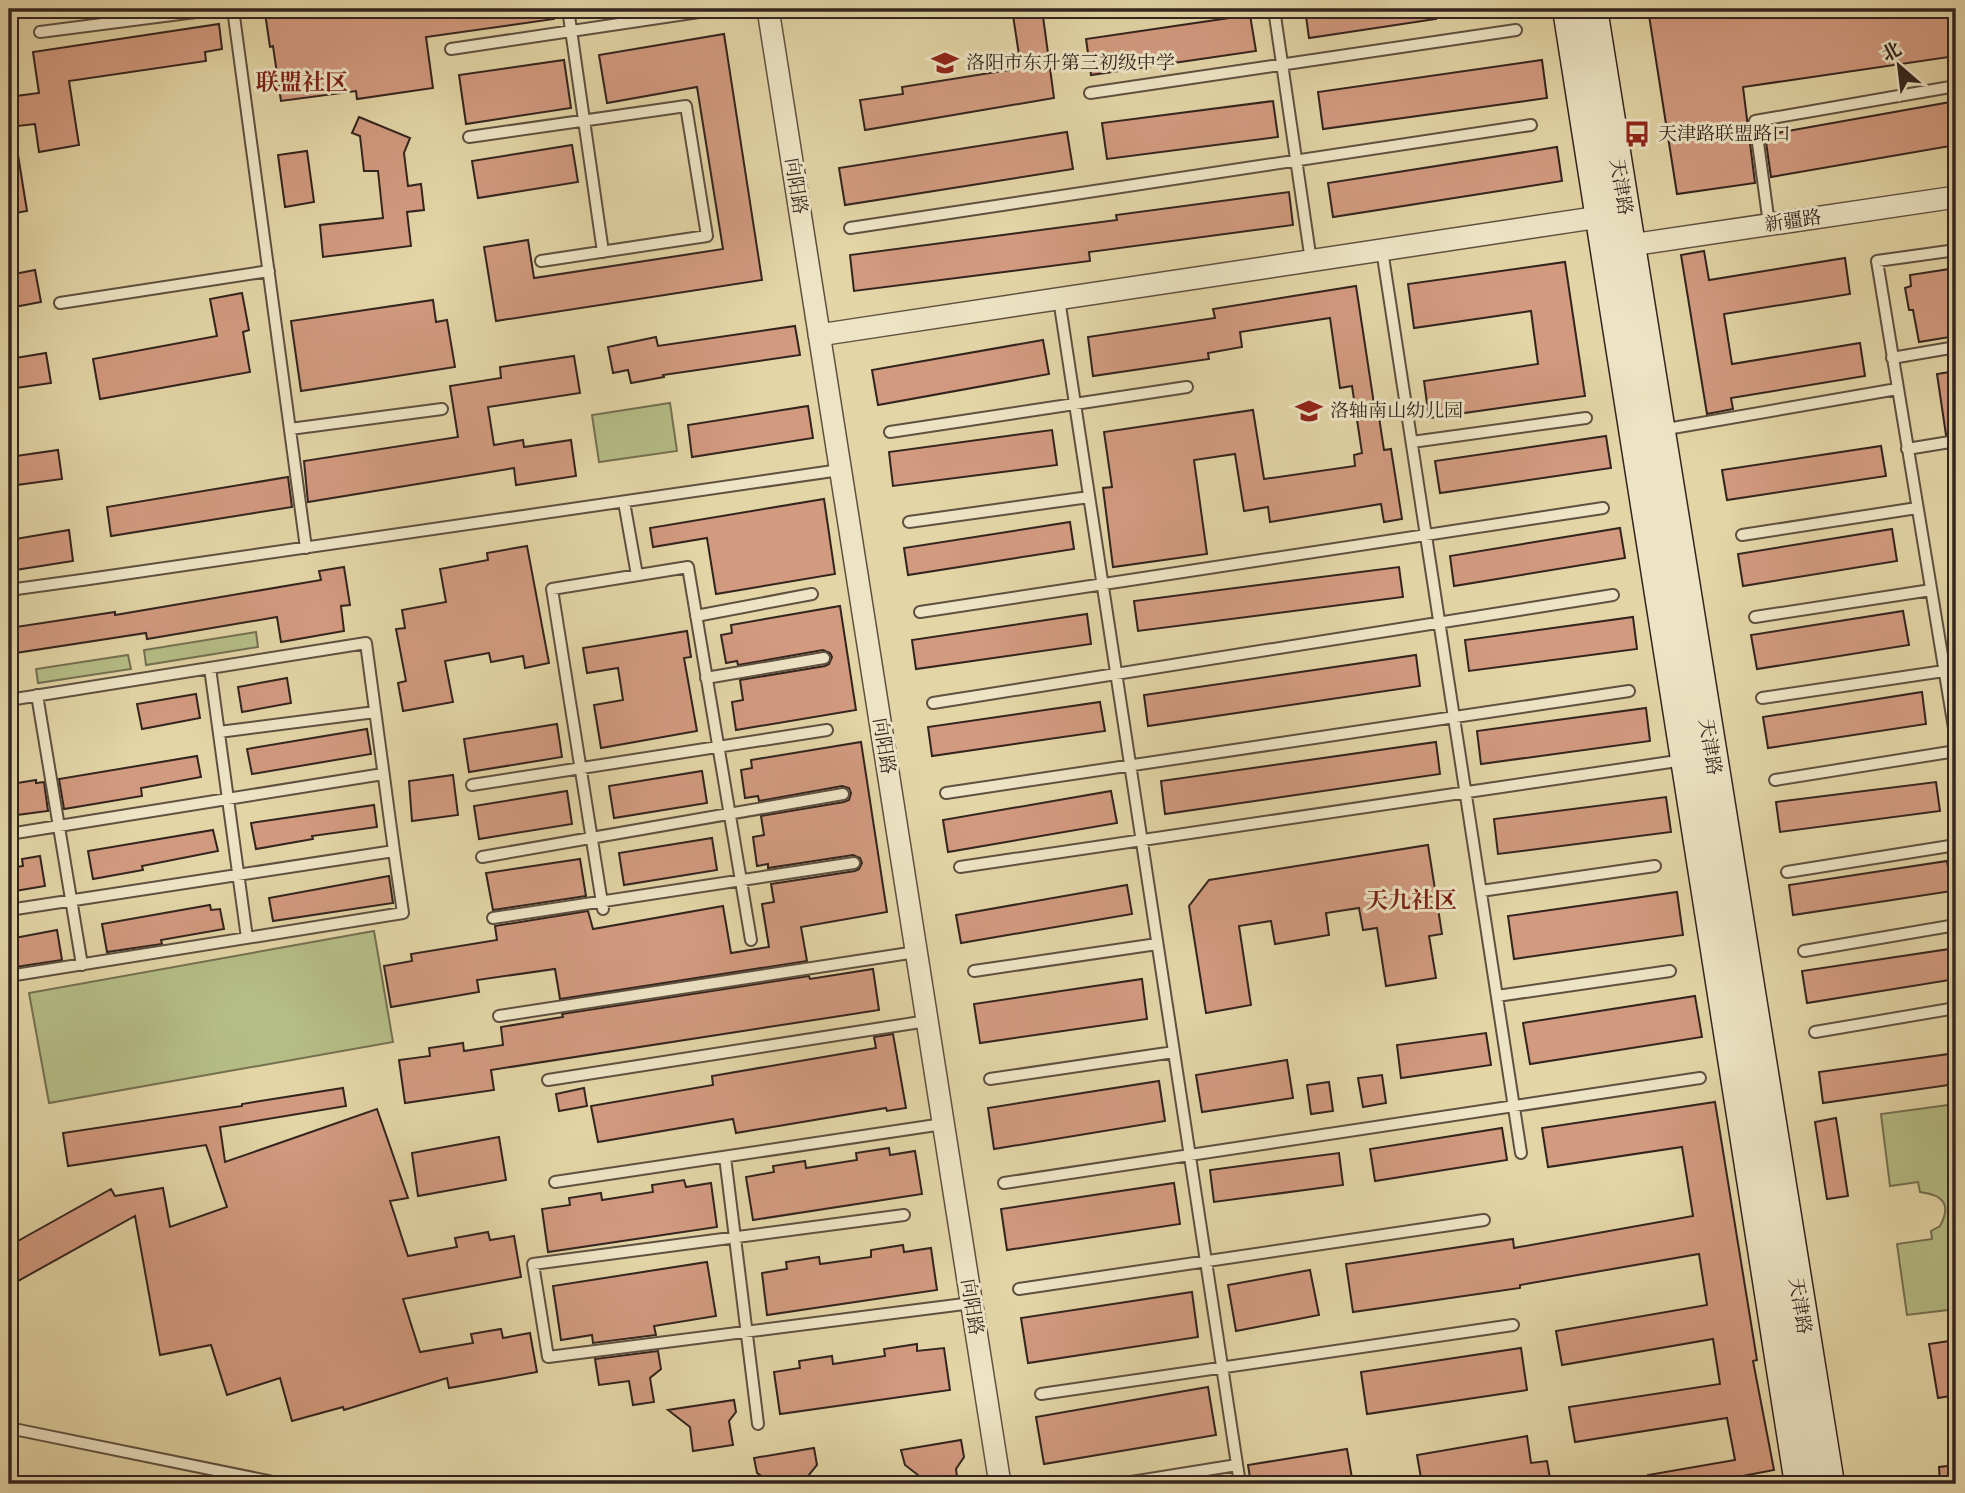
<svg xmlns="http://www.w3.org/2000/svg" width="1965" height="1493" font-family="Alegreya,'Noto Serif SC',serif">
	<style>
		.green { fill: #b5bd86; stroke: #747052; stroke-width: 2 }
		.building { fill: #d29a7f; stroke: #33241e; stroke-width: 2 }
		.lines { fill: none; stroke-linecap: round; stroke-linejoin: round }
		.lane-casing { stroke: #5f5040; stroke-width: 14 }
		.street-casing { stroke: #5f5040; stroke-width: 24 }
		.secondary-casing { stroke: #33241e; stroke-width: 33 }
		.lane { stroke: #ede4c5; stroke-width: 10 }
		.street { stroke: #ede4c5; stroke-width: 21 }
		.secondary { stroke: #ede4c5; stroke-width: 30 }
		.labels { text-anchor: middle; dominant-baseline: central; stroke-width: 6; stroke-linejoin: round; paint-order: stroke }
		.poi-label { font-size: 19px; fill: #33241e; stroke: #ede4c5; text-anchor: start }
		.street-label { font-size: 19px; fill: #33241e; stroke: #ede4c5 }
		.quarter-label { font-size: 23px; font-weight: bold; fill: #7a1f14; stroke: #ede4c5 }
	</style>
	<rect width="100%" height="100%" fill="#e3d5a6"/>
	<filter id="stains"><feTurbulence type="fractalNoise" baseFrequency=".00286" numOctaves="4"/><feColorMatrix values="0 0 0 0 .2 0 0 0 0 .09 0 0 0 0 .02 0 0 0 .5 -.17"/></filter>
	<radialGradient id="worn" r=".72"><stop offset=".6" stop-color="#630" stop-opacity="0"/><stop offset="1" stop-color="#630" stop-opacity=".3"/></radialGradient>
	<path class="green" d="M670,403L677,451L599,462L592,415Z
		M256,632L258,647L146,665L144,650Z
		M128,655L131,669L38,683L36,669Z
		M374,931L393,1042L49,1103L29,993Z
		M1956,1104V1309L1907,1315L1897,1244L1932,1239L1931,1231L1940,1226C1952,1204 1943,1195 1920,1192L1918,1182L1890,1186L1881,1114Z"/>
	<path class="building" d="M293,9H553L554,19L426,37L433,88L357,99L356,91L281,101L273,46L270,47L265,13Z
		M1012,9H1042L1054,98L865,130L860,100L903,94L902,87L1021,68Z
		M1305,9H1435L1436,19L1309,38Z
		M1648,9H1956V56L1743,87L1755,183L1677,194Z
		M1250,15L1256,51L1091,75L1086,39Z
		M219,24L222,49L205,52L206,61L69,81L79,145L39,152L35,124L9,127V97L39,93L33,52Z
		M724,34L762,280L496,321L484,247L528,240L534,278L723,249L697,87L607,103L599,55Z
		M564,60L571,108L466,124L459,75Z
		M1542,60L1547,98L1323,129L1318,92Z
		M1273,101L1278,137L1107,159L1102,123Z
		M1956,101V145L1771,177L1765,135Z
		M359,117L410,138L404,153L408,186L421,184L424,210L407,212L411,246L323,257L320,225L383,218L378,171H364L360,136L352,133Z
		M1067,132L1073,169L845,205L839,168Z
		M572,145L578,182L478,198L472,161Z
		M1557,147L1562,181L1333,217L1328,183Z
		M307,151L314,202L285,207L278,155Z
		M18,155L27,211L9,214V156Z
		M1289,192L1293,225L1089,252L1090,261L854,291L850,255L1117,220L1116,215Z
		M1704,251L1709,280L1845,258L1850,294L1724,314L1732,364L1860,343L1865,376L1731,398L1733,409L1707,414L1681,255Z
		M1565,262L1585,396L1429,418L1424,381L1538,364L1531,311L1414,328L1408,284Z
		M1956,268V336L1919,342L1913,310H1909L1905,288L1911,286L1910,275Z
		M35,270L41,302L9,308V275Z
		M1356,286L1374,404H1377L1384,450L1391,449L1402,519L1384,522L1381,504L1270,522L1268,507L1244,511L1235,454L1194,460L1207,554L1113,567L1103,488L1112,487L1104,432L1253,410L1264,479L1355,466L1354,455L1362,453L1352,386L1340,388L1330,318L1240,332L1242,347L1208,353L1209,359L1093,376L1088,337L1215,318L1213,309Z
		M242,293L249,330L243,332L250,372L100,399L93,359L217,336L210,299Z
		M433,300L436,322L447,320L455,367L301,391L291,321Z
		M795,326L800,355L663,375L664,377L631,383L628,370L613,373L608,347L656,337L658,346Z
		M1043,340L1049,374L878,405L872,370Z
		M46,353L51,383L9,389V359Z
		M574,356L580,393L488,407L494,445L523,440L524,447L571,440L576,476L516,485L514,468L308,502L304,461L458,437L450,386L501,378L500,367Z
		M1956,371V433L1946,435L1937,374Z
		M808,406L813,438L692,457L688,425Z
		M1052,430L1057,465L893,486L889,452Z
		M1606,436L1611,468L1440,493L1435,461Z
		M1881,446L1886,476L1727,500L1722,470Z
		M58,450L62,479L9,486V457Z
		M288,477L292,507L111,536L107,507Z
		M824,499L835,574L716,594L707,538L653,547L650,528Z
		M1070,522L1074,549L908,575L904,548Z
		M1620,528L1625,558L1454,586L1450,556Z
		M1892,529L1897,561L1743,586L1738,554Z
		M69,530L73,561L9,571V540Z
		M527,546L549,663L525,668L523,656L491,662L489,653L445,661L453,702L403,711L398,683L406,681L396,629L405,628L402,610L446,602L440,569L488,560L487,553Z
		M344,567L350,605L341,606L344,631L281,642L277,617L147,639L146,633L9,654V628L115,612V615L321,580L319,571Z
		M1399,567L1403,597L1138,631L1134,601Z
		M840,606L856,710L736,730L732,702L743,700L740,680L825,666L829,664L832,657L830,653L823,650L738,665L737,661L726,663L721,635L732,633L731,625Z
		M1903,611L1909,645L1757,669L1751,635Z
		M1087,614L1091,644L916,669L912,640Z
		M1633,617L1637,649L1469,671L1465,640Z
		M687,631L691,657L684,658L697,731L601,748L594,705L623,700L618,668L587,673L583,648Z
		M1416,655L1420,686L1148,726L1144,695Z
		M287,678L291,703L242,712L238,687Z
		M1922,692L1926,724L1768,748L1763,717Z
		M196,694L200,718L142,729L137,704Z
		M1100,702L1105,731L932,756L928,727Z
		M1646,708L1650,741L1481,764L1477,731Z
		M557,724L562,757L469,772L464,739Z
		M367,729L371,754L252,774L247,749Z
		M861,742L887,912L801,927L807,961L560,999L555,969L477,980L479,992L391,1007L384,966L412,961L411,954L497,940L495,926L588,911L593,929L723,906L731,953L769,947L762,904L774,902L771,884L855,871L859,869L862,863L860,858L853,855L768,868V864L757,866L753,837L764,835L761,816L844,802L849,800L851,793L849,788L842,786L759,801L758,796L745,798L741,770L752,768L751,760Z
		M1436,742L1440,774L1165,814L1161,781Z
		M197,756L201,777L141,788L142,796L64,809L59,779Z
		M702,771L707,803L614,818L609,786Z
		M453,775L458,815L412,821L409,781Z
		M36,780V783L44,782L48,811L9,816V792H12L11,784Z
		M1936,782L1940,811L1780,832L1776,802Z
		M567,791L572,824L479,839L474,806Z
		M1111,791L1117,823L948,852L943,820Z
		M1666,797L1671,832L1498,854L1494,819Z
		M374,805L377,827L312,836L313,839L256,849L251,823Z
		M213,830L218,851L142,866L143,870L93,879L88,851Z
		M712,838L717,870L624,885L619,853Z
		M1428,845L1442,934L1429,936L1436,978L1386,986L1377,928L1363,930L1359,908L1326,913L1329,935L1275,944L1271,921L1239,926L1251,1005L1206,1013L1189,906L1209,880Z
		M40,856L45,886L9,892V868L23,866L22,859Z
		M580,859L586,896L493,910L486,873Z
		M1947,861L1952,891L1793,915L1789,885Z
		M389,876L393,903L273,921L269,898Z
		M1127,885L1132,914L961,943L956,915Z
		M1677,892L1683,935L1514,959L1508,916Z
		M210,905L211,910L220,909L224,929L161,940L162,944L107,952L102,924Z
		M57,930L62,960L9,968V939Z
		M1956,948V979L1807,1003L1802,971Z
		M873,969L879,1010L491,1070L494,1090L405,1103L399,1060L430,1056L429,1048L463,1043L464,1051L503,1045L501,1027L563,1017L562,1014L809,976L810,979Z
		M1142,979L1147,1019L980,1043L974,1004Z
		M1695,996L1702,1037L1530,1064L1523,1023Z
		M1486,1033L1491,1065L1401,1078L1397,1045Z
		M893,1034L906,1108L887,1111L886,1108L736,1133L733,1119L598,1142L591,1106L713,1085L712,1076L876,1048L874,1037Z
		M1956,1053V1084L1823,1103L1819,1072Z
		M1287,1060L1293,1098L1202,1112L1196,1075Z
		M1382,1075L1386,1103L1363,1107L1358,1078Z
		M1159,1081L1165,1121L994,1149L988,1108Z
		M1329,1082L1333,1111L1311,1114L1307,1085Z
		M343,1088L346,1106L220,1127L225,1162L377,1109L408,1198L390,1201L408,1256L457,1247L455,1238L488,1232L490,1240L514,1236L521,1277L403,1299L420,1352L473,1343L471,1334L501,1329L503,1338L530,1333L537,1372L449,1388L447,1378L344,1410L343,1407L292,1421L280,1378L227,1395L211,1345L160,1355L135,1216L9,1286V1246L111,1189L115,1196L163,1188L170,1227L227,1207L206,1145L68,1166L63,1133L242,1106V1104Z
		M584,1088L587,1106L559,1111L556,1094Z
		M1715,1102L1757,1360L1753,1361L1774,1470L1711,1482V1484H1649L1648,1475L1735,1460L1727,1418L1575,1442L1569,1407L1720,1384L1713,1339L1562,1365L1556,1331L1707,1305L1699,1254L1520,1285V1288L1353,1312L1346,1264L1513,1239L1514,1248L1693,1216L1682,1147L1548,1167L1542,1128Z
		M1836,1118L1848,1196L1827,1199L1815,1122Z
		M1502,1128L1507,1160L1375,1181L1370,1149Z
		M499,1137L506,1180L418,1196L412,1153Z
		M889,1148L890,1155L915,1151L922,1194L753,1220L746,1177L774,1172L773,1166L805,1161L806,1168L857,1160L856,1153Z
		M1339,1153L1343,1185L1214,1202L1210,1170Z
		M684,1180L686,1187L711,1183L717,1227L548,1252L542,1209L570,1205L569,1198L601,1193L602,1200L653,1192L652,1185Z
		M1174,1183L1180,1224L1007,1250L1001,1209Z
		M903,1245L904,1252L931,1248L937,1290L767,1315L762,1273L787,1269L786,1262L819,1257L820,1264L871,1257V1250Z
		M707,1262L716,1316L654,1326L656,1335L593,1343L592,1335L561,1340L553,1286Z
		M1310,1270L1319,1315L1236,1331L1228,1285Z
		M1192,1292L1198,1337L1028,1363L1021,1318Z
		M1956,1340V1395L1938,1398L1929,1344Z
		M917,1344V1351L944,1348L950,1390L780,1414L774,1372L800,1368L799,1361L832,1356L833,1364L885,1356L884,1349Z
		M1521,1348L1527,1390L1367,1414L1361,1372Z
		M658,1351L661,1369L650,1378L654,1402L633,1405L629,1381L599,1385L595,1359Z
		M1208,1387L1216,1435L1044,1464L1036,1417Z
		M734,1400L736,1412L729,1421L733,1445L693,1451L690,1427L668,1410Z
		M1527,1436L1531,1463L1547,1461L1551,1484H1422L1417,1455Z
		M961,1440L964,1457L956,1469L958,1484H920L918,1475L905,1465L901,1450Z
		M814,1448L817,1465L808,1476L810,1484H773L757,1473L754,1458Z
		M1347,1449L1353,1484H1251L1248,1465Z
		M1956,1465V1484H1940L1939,1467Z"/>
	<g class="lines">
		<g class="lane-casing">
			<path id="lane" d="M233,9L306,548
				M568,9L603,252
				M1274,9L1311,261
				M1077,10L1089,9
				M40,32L219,9
				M451,49L719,9
				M1090,93L1516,30
				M469,137L686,106L707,236L541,261
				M1769,224L1755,121L1956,86
				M850,228L1531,125
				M1382,250L1521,1153
				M1956,250L1877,261L1956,740
				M1059,299L1240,1484
				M60,303L269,271
				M1892,358L1956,347
				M290,429L442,409
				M1661,430L1897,389
				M890,432L1187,387
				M1412,442L1586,418
				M1907,449L1956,441
				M624,502L637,575
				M909,522L1089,497
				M1742,535L1917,508
				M82,580L840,470
				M9,590L89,579
				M920,612L1603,508
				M696,616L812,594
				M1755,617L1931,590
				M210,668L247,938
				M706,678L824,658
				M37,695L82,965
				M1762,698L1944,671
				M9,700L366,643L394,851L9,910
				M933,703L1613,595
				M219,732L375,712
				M1775,780L1956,751
				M472,785L827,730
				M946,793L1629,691
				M9,834L383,774
				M482,857L843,794
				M960,867L1684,760
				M1787,872L1956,845
				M1481,891L1655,866
				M603,909L552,589L688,567L751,940
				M493,918L854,863
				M1804,951L1956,925
				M974,971L1157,944
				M9,976L403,913L394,851
				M1497,996L1670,971
				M499,1016L916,952
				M1815,1032L1956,1008
				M990,1079L1174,1052
				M548,1080L927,1021
				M725,1157L758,1424
				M555,1182L943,1124
				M1004,1183L1700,1078
				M904,1215L533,1264L548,1357L972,1303
				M1019,1289L1484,1220
				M1041,1394L1513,1325
				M9,1428L283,1484
				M1119,1484L1237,1465"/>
		</g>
		<g class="street-casing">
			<path id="street" d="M768,9L1000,1484
				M1631,245L1956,197
				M819,335L1613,215"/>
		</g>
		<g class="secondary-casing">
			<path id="secondary" d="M1568,9L1800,1484
				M1592,9L1829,1484"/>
		</g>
		<use href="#lane" class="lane"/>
		<use href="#street" class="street"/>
		<use href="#secondary" class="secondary"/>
	</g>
	<defs>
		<g id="school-bare" transform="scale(2.1)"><path d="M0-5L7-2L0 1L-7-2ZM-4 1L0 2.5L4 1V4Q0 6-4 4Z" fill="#8f2418" stroke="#ede4c5" stroke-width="2.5" paint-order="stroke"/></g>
		<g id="bus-bare" transform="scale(2.1)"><path d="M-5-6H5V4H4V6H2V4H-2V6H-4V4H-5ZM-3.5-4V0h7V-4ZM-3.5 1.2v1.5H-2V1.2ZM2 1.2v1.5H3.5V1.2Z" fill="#8f2418" stroke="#ede4c5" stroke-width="2.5" paint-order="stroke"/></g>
	</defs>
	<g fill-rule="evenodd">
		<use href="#school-bare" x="945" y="63"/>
		<use href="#bus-bare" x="1637" y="134"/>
		<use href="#school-bare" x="1309" y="411"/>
	</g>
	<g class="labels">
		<g class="poi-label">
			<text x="966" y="63">洛阳市东升第三初级中学</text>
			<text x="1658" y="134">天津路联盟路口</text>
			<text x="1330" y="411">洛轴南山幼儿园</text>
		</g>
		<g class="street-label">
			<text transform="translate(796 186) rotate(81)">向阳路</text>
			<text transform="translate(1621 187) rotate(81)">天津路</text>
			<text transform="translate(1793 221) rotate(-8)">新疆路</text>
			<text transform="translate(884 746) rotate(81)">向阳路</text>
			<text transform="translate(1710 747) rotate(81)">天津路</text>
			<text transform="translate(1800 1306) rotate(81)">天津路</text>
			<text transform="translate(972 1307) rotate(81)">向阳路</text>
		</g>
		<g class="quarter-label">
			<text x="302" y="82">联盟社区</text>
			<text x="1411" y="900">天九社区</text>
		</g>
	</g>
	<rect width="1965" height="1493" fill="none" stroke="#e3d5a6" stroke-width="35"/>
	<rect x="10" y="10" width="1944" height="1472" fill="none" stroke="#33241e" stroke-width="3.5"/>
	<rect x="18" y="18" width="1930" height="1458" fill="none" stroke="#33241e" stroke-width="2"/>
	<g transform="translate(1899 66) rotate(332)" stroke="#ede4c5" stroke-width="5" paint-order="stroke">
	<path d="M0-5L12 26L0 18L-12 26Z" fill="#33241e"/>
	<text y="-10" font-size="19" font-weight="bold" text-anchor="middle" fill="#33241e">北</text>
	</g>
	<rect width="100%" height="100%" filter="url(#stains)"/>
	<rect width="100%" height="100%" fill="url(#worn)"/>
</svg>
